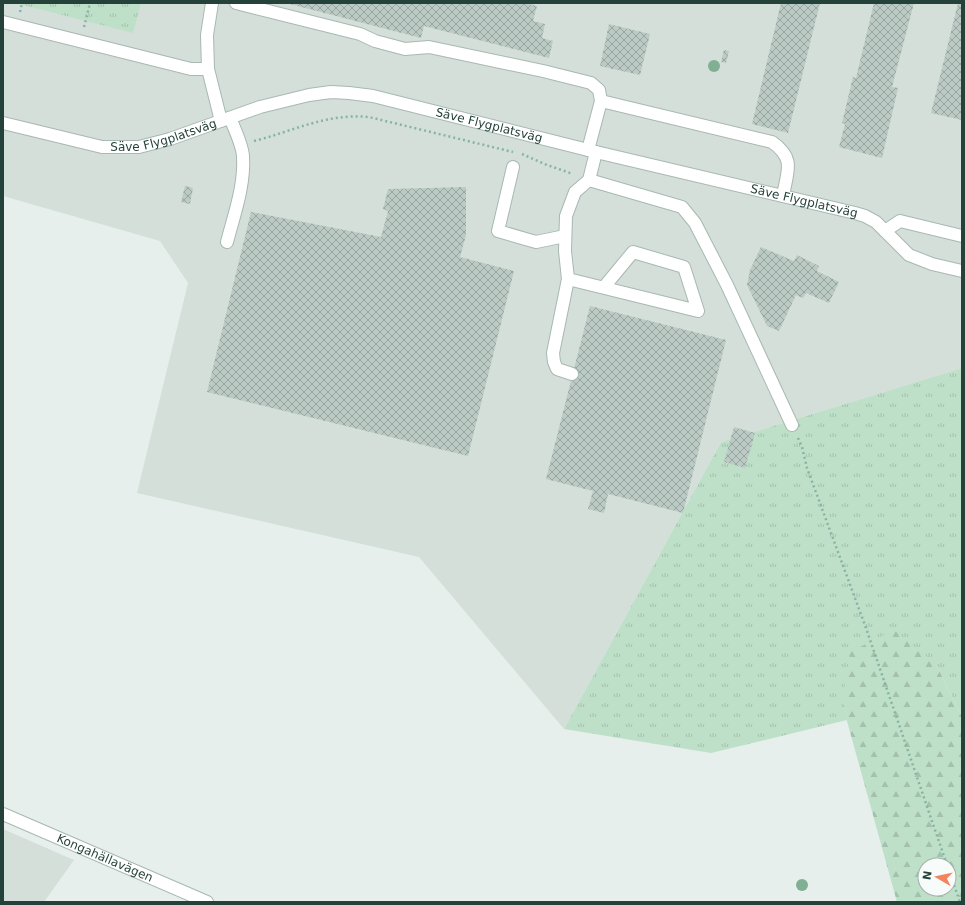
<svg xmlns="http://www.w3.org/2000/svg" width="965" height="905" font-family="'DejaVu Sans',sans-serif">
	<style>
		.built { fill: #d4dfda }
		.grass { fill: url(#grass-tufts) }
		.forest { fill: url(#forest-firs); fill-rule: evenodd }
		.building { fill: url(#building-cross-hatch) }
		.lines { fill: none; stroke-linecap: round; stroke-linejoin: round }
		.minor-casing { stroke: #a8b8b2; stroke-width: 14 }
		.path { stroke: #86b3a5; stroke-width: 2.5; stroke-dasharray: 2 3; stroke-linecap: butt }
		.minor { stroke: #fff; stroke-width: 12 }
		.tree { fill: #80af93 }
		.labels { text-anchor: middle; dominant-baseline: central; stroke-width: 3.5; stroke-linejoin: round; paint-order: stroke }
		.street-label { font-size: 12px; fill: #24423a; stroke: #f7fbf9 }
	</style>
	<defs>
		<pattern id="grass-tufts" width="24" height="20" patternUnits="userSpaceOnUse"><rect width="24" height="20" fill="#bfe0c8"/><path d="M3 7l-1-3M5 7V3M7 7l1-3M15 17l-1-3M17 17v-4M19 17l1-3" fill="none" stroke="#a4c1ad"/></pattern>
		<pattern id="forest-firs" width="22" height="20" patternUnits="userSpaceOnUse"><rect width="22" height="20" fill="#bfe0c8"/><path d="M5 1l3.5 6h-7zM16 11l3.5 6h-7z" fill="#a4c1ad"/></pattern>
		<pattern id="building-cross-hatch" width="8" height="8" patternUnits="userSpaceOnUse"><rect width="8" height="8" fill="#bbcac4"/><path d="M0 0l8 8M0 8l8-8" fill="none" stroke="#98a6a0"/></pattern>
	</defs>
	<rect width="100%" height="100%" fill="#e6efeb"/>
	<path class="built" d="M3,3H962V368L721,442L564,729L419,557L137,493L188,283L160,241L3,196Z
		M3,829L74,860L44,902H3Z"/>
	<path class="grass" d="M15,3H141L133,33Z
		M962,368V717L936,664L842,703L847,720L711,753L564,729L721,442Z"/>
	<path class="forest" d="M894,630L936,664L962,717V902H897L842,703L850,652ZM925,865H949V889H925Z"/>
	<path class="building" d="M286,3H525L537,6L533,21L545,24L542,38L553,41L549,58L424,26L421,38Z
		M781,3H820L788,133L752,124Z
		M874,3H914L892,87L898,88L882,158L839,147L845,124L842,123L853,77L856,78Z
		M958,3H962V120L931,113Z
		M609,24L650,34L640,75L600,66Z
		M724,50L729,51L726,63L721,62Z
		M185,186L193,188L190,204L181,202Z
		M466,187V235L460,257L514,271L468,456L207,392L251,212L381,237L388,211L383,209L388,189Z
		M761,247L794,261L797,255L819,266L817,271L839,282L829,303L806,293L803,298L796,295L779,331L767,326L747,285L750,270Z
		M590,306L726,340L683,513L608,494L604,513L588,509L593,491L546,479Z
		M734,427L755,433L745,468L724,462Z"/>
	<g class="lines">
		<g class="minor-casing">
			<g id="minor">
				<path d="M212,3L207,35L208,69L221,121"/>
				<path d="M236,3L360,34L375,41L405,49L429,47L543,71L591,83L599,90L601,101L588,150"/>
				<path d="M3,22L191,69H208"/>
				<path d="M601,101L772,142C796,159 787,171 783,196"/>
				<path id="s1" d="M3,123L102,147H139L170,139L260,107L309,95L331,92L349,93L373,96L596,152L855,213L865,216L876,222L909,255L932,264L962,271"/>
				<path d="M596,152L589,180L682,207L695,223L727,285L792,425"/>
				<path d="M513,167L498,231L536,242L565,236"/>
				<path d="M589,180L575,192L566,216L565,251L568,279L698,311L684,267L633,252L604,287"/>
				<path d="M885,231L900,221L962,236"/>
				<path d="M227,242C234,215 245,185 243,156C242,144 235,130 230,118"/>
				<path d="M568,279L553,353L554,362L557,369L572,374"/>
				<path id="s2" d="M3,814L207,902"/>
			</g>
		</g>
		<path class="path" d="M20,12L22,3
			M84,27L90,3
			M254,141C294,131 326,113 369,117L513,152
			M522,154L547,165L573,174
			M798,438L802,447L807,468L866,628L947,865
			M949,871L960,902"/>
		<use href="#minor" class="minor"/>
	</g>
	<g class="tree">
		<circle cx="714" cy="66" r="6"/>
		<circle cx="802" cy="885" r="6"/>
	</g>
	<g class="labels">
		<g class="street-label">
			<text stroke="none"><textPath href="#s1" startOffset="501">Säve Flygplatsväg</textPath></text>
			<text stroke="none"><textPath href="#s1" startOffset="165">Säve Flygplatsväg</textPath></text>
			<text stroke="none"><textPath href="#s1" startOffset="825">Säve Flygplatsväg</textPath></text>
			<text stroke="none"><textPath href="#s2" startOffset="111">Kongahällavägen</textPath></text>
		</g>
	</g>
	<rect width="965" height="905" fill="none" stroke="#24423a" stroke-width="8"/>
	<g transform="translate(937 877) rotate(279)"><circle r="19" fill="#f7fbf9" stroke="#a3b1ad"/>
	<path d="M0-3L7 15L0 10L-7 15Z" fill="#f4845f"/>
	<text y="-6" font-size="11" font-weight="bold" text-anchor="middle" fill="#24423a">N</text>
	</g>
</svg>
